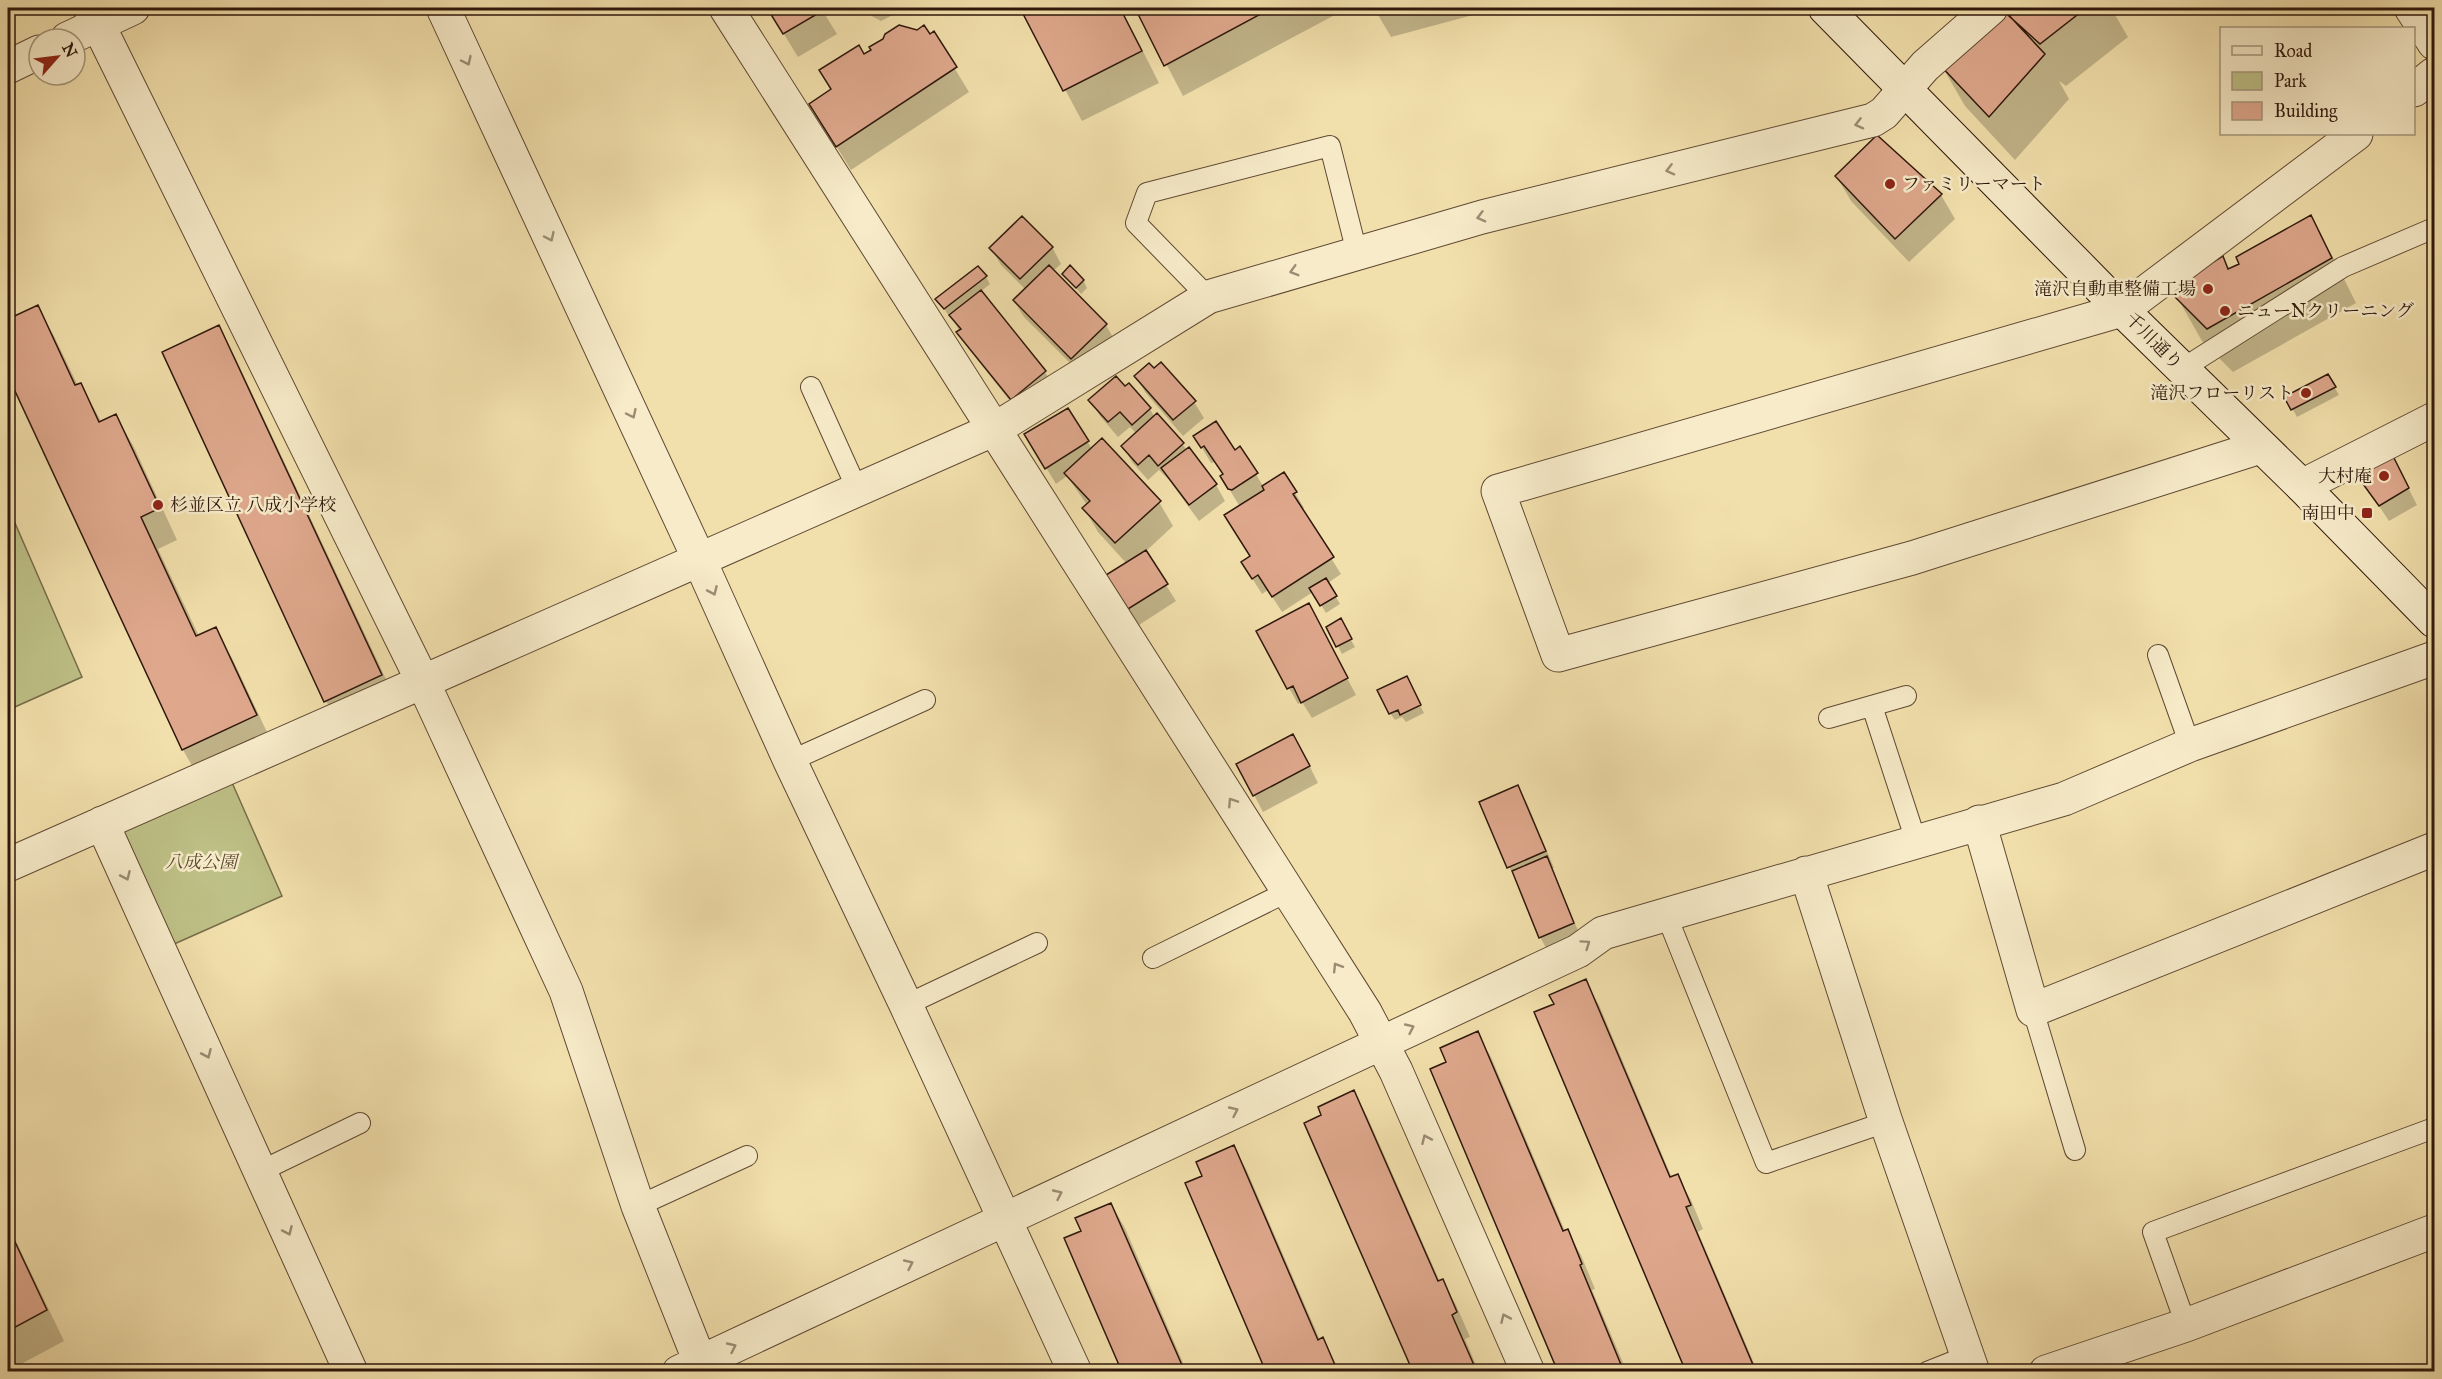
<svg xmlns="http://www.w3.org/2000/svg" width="2442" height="1379" font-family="'IM FELL Great Primer','Noto Serif JP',serif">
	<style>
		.green { fill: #bec187; stroke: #766c49; stroke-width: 1.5 }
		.shadow { fill: #0003 }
		.building { fill: #dfa88d; stroke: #2e170b; stroke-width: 1.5 }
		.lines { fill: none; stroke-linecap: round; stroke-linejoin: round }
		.service-casing { stroke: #5f4933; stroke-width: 22 }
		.minor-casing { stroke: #5f4933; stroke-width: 35 }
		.secondary-casing { stroke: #2e170b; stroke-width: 35 }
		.service { stroke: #f7ebc9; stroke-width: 20 }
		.minor { stroke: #f7ebc9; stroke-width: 33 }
		.secondary { stroke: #f7ebc9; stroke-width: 33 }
		.oneway { stroke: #9d8c74 }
		.poi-dot { fill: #8f2418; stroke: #f7ebc9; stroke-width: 2 }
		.labels { text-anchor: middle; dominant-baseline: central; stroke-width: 5; stroke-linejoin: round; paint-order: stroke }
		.poi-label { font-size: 18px; fill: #2e170b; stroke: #f7ebc9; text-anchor: end }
		.street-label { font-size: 18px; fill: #2e170b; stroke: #f7ebc9 }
		.park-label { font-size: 18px; font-style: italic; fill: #594a30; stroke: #f7ebc9 }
	</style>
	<rect width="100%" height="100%" fill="#f2e0ac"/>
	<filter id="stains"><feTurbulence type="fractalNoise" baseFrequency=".00333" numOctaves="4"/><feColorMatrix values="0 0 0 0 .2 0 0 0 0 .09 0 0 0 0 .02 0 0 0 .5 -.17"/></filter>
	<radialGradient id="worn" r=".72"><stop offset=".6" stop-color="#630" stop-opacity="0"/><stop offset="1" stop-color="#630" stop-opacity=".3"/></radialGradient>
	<path class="green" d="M8,507L82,677L8,710Z
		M230,778L282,896L172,945L120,828Z"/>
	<path class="shadow" d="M768,8H821L837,34L798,57Z
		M857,8H906L881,21Z
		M1021,8H1121L1159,83L1082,121Z
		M1137,8H1348L1183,96Z
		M1374,8H1499L1391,37Z
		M2020,8H2111L2128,37L2066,86L2059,81L2069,99L2015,160L1965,106L1940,63L2009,18Z
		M933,33L969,92L851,170L825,128L833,90L863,56Z
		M1877,137L1941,195L1955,219L1909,262L1851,201L1837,177Z
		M2310,217L2335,261L2356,303L2233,372L2202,341L2177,297L2223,258L2230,270L2241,265Z
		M1052,247L1061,264L1053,271L1106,325L1115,341L1081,374L1024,317L1014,301L1026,290L1001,265L991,248Z
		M1064,274L1083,280L1087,288L1081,294Z
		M986,277L990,284L980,292L1045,372L1054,388L1021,415L968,348L951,315L949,316L937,299Z
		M37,306L55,338L78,386L81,385L102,423L116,416L134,447L177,540L158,549L199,636L215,629L233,660L274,747L201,781L183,750L8,372V320Z
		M218,327L236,359L399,707L344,732L326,701Z
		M1154,370L1194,402L1204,418L1183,436L1145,392L1136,376Z
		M2328,376L2339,395L2297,417L2286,397Z
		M1090,400L1150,409L1155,418L1182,444L1216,485L1225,501L1199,521L1169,480L1159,470L1148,480L1132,462L1123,446L1137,434L1130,427L1118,437L1100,416Z
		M1067,410L1092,449L1159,502L1173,526L1145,552L1176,601L1139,625L1117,592L1127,564L1098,532L1084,508L1087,505L1067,476L1056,484L1036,451Z
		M1195,436L1235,452L1240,448L1263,486L1295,493L1304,508L1301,510L1341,574L1328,583L1340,604L1326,613L1313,592L1282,612L1268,590L1262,594L1252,578L1251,557L1240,507L1222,477L1224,475L1215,462L1211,463Z
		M2399,470L2417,505L2389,521L2357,473Z
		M1317,621L1356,695L1312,718L1302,702L1298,704L1289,688Z
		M1340,621L1355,647L1342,654L1328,627Z
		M1410,686L1424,713L1406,722L1402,717L1395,720L1390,713Z
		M1302,751L1318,783L1263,812L1238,764Z
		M1517,787L1527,803L1554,868H1552L1582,940L1549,953L1540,937L1519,885L1509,867L1481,803Z
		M1585,981L1599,1005L1672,1178L1677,1176L1691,1200L1703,1229L1698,1232L1756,1368L1688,1372L1556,1005Z
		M1477,1033L1491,1057L1565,1231H1567L1581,1255L1595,1289L1592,1290L1627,1372H1560Z
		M1354,1092L1367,1116L1440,1282L1442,1281L1456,1305L1470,1337L1465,1339L1479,1372H1415L1323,1115Z
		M1234,1147L1247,1171L1320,1340L1323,1339L1340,1372H1268L1204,1177Z
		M1111,1204L1125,1228L1187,1372H1123L1083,1232Z
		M8,1225L64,1341L8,1371Z"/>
	<path class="building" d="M767,8H823L824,10L783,34Z
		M1020,8H1120L1142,51L1063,91Z
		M1135,8H1272L1164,66Z
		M2018,8H2086L2040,44L2009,16Z
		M2003,9L2045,54L1989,117L1938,63Z
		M899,25L917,30L924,25L930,34L934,31L957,67L836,147L809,104L831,89L819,70L859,45L864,54L871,50L869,47L883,39L885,34Z
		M1877,135L1942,194L1895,239L1835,176Z
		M2311,215L2332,258L2207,329L2175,297V285L2223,256L2228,269L2239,264L2236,257Z
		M1022,216L1053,247L1020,279L989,248Z
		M1049,265L1107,324L1071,359L1013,300Z
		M1070,265L1084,280L1076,288L1062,274Z
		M978,266L987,276L944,309L935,299Z
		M981,290L1046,371L1011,400L956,332L961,329L949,315Z
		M38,305L75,385L81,383L99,422L116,414L160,508L141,517L196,636L216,627L257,715L182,750L8,376V319Z
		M219,325L382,675L324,702L162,352Z
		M1161,362L1196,401L1173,420L1134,376L1149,363L1154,368Z
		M2328,374L2336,387L2291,410L2284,397Z
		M1116,376L1125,386L1129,383L1151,408L1132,425L1120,412L1108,422L1088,400Z
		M1068,408L1089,441L1045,469L1024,434Z
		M1157,413L1184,443L1158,466L1149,455L1138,465L1121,446Z
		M1216,421L1235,450L1240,446L1258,473L1232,490L1228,489L1220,476L1223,474L1204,446L1201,448L1193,436Z
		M1102,438L1161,501L1115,543L1082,508L1090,501L1064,473Z
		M1189,447L1217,484L1189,505L1161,468Z
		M2391,452L2409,488L2379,506L2355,473Z
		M1284,472L1297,492L1293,494L1334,557L1272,597L1258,575L1252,579L1241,562L1250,556L1224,515L1264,490L1262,486Z
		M1146,550L1168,584L1128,609L1106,575Z
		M1326,578L1337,596L1320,606L1309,588Z
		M1309,603L1348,678L1301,703L1293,686L1287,689L1256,631Z
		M1341,618L1352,639L1336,647L1326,627Z
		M1407,676L1421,705L1400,715L1398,710L1389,714L1377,690Z
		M1293,734L1310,766L1253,796L1236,764Z
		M1518,785L1546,851L1507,868L1479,802Z
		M1547,856L1574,923L1539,938L1512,871Z
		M1586,979L1670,1177L1678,1174L1691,1205L1686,1207L1754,1367L1759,1365L1762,1372H1686L1534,1012L1554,1004L1549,995Z
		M1478,1031L1563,1231L1568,1229L1582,1264L1580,1265L1624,1372H1558L1430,1069L1446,1062L1440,1048Z
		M1354,1090L1438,1281L1443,1279L1457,1312L1452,1315L1477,1372H1413L1304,1123L1321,1115L1318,1107Z
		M1234,1145L1318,1340L1323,1337L1338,1372H1266L1185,1183L1202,1176L1196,1162Z
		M1111,1203L1185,1372H1122L1064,1238L1081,1231L1075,1218Z
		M8,1227L47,1310L8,1331Z"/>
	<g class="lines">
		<g class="service-casing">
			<path id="service" d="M1208,297L1136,223L1147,193L1330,146L1357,253
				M2182,369L2343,267L2434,228
				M811,387L857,489
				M2158,655L2190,745
				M1872,706L1916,841
				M1829,718L1906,696
				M790,761L925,700
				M1666,914L1766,1163L1886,1122
				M1153,958L1289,891
				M906,1005L1037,943
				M2033,1010L2075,1150
				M261,1171L360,1123
				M638,1206L747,1156
				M2186,1325L2153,1232L2434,1128
				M1927,1372L1967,1356"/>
		</g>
		<g class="minor-casing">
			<path id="minor" d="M90,8L422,680L566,991L638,1206L704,1372
				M443,8L699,559L790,761L906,1005L1075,1372
				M726,8L1365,1012L1396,1071L1528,1372
				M2411,8L2434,43
				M67,39L133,8
				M8,67L39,52
				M2414,90L2434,74
				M2260,447L1912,558L1558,655L1498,491L2122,310L2356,134
				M2302,486L2434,419
				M1979,822L2033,1010L2434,849
				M102,823L351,1372
				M8,865L995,429L1208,297L1482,217L1873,120L1884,113L1925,66L1991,8
				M1806,873L1886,1122L1973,1372
				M679,1372L1578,951L1603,933L2064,799L2190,745L2434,658
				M2046,1372L2186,1325L2434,1231"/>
		</g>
		<g class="secondary-casing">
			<path id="secondary" d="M1825,8L2122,310L2302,486L2434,621"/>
		</g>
		<use href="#service" class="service"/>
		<use href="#minor" class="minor"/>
		<use href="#secondary" class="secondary"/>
	</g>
	<defs><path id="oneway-chevron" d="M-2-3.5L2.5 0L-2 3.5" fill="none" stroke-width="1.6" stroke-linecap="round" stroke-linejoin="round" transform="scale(1.5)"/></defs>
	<g class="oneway">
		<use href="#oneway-chevron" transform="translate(467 61) rotate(65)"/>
		<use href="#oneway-chevron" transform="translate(1859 124) rotate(166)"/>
		<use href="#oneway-chevron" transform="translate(1670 170) rotate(166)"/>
		<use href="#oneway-chevron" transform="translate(1481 217) rotate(165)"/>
		<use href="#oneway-chevron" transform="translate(550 237) rotate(65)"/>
		<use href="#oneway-chevron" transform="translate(1294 271) rotate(164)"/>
		<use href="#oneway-chevron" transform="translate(632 414) rotate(65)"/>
		<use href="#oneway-chevron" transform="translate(713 591) rotate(66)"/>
		<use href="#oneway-chevron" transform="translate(1232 802) rotate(-123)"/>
		<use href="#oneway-chevron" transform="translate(126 876) rotate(66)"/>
		<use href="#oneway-chevron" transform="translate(1586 944) rotate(-35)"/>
		<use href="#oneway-chevron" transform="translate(1337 967) rotate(-122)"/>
		<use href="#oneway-chevron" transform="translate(1410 1028) rotate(-25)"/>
		<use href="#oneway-chevron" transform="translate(207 1054) rotate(66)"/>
		<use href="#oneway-chevron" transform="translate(1234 1111) rotate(-25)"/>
		<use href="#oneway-chevron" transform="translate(1426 1139) rotate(-114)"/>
		<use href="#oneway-chevron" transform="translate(1058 1194) rotate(-25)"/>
		<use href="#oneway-chevron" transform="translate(288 1231) rotate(66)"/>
		<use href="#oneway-chevron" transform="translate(909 1264) rotate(-25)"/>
		<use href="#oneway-chevron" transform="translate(1505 1318) rotate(-114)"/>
		<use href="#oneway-chevron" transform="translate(732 1347) rotate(-25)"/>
	</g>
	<g class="poi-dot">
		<circle cx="1890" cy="184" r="6"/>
		<circle cx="2208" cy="289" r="6"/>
		<circle cx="2225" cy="311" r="6"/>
		<circle cx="2306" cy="393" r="6"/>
		<circle cx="2384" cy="476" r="6"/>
		<circle cx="158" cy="505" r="6"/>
		<rect x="2361" y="507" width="12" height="12" rx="3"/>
	</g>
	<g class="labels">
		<g class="poi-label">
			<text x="1902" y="184" text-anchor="start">ファミリーマート</text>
			<text x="2196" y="289">滝沢自動車整備工場</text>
			<text x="2237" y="311" text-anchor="start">ニューNクリーニング</text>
			<text x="2294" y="393">滝沢フローリスト</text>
			<text x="2372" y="476">大村庵</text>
			<text x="170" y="505" text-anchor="start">杉並区立 八成小学校</text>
			<text x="2355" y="513">南田中</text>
		</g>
		<g class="street-label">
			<text transform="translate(2154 341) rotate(45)">千川通り</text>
		</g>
		<g class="park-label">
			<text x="201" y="862">八成公園</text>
		</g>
	</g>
	<rect width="2442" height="1379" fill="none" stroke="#f2e0ac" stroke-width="30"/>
	<rect x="9" y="9" width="2424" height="1361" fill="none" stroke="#2e170b" stroke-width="3"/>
	<rect x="15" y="15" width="2412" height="1349" fill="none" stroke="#2e170b" stroke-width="1.5"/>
	<rect x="2220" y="27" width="195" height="108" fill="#f7ebc9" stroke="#a7967d" stroke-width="1.5"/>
	<rect x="2232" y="46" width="30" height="9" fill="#f7ebc9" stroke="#a7967d" stroke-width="1.5"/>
	<text x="2274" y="57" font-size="18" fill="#2e170b">Road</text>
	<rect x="2232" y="72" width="30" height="18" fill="#bec187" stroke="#a7967d" stroke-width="1.5"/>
	<text x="2274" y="87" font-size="18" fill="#2e170b">Park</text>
	<rect x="2232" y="102" width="30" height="18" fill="#dfa88d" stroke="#a7967d" stroke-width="1.5"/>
	<text x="2274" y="117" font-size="18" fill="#2e170b">Building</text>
	<g transform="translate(57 57) rotate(62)"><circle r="28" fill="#f7ebc9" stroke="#a7967d" stroke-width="1.5"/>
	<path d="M0-4.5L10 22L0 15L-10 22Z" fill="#8f2418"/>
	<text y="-9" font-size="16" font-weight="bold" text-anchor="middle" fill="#2e170b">N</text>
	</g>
	<rect width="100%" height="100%" filter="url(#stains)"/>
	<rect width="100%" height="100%" fill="url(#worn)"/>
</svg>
